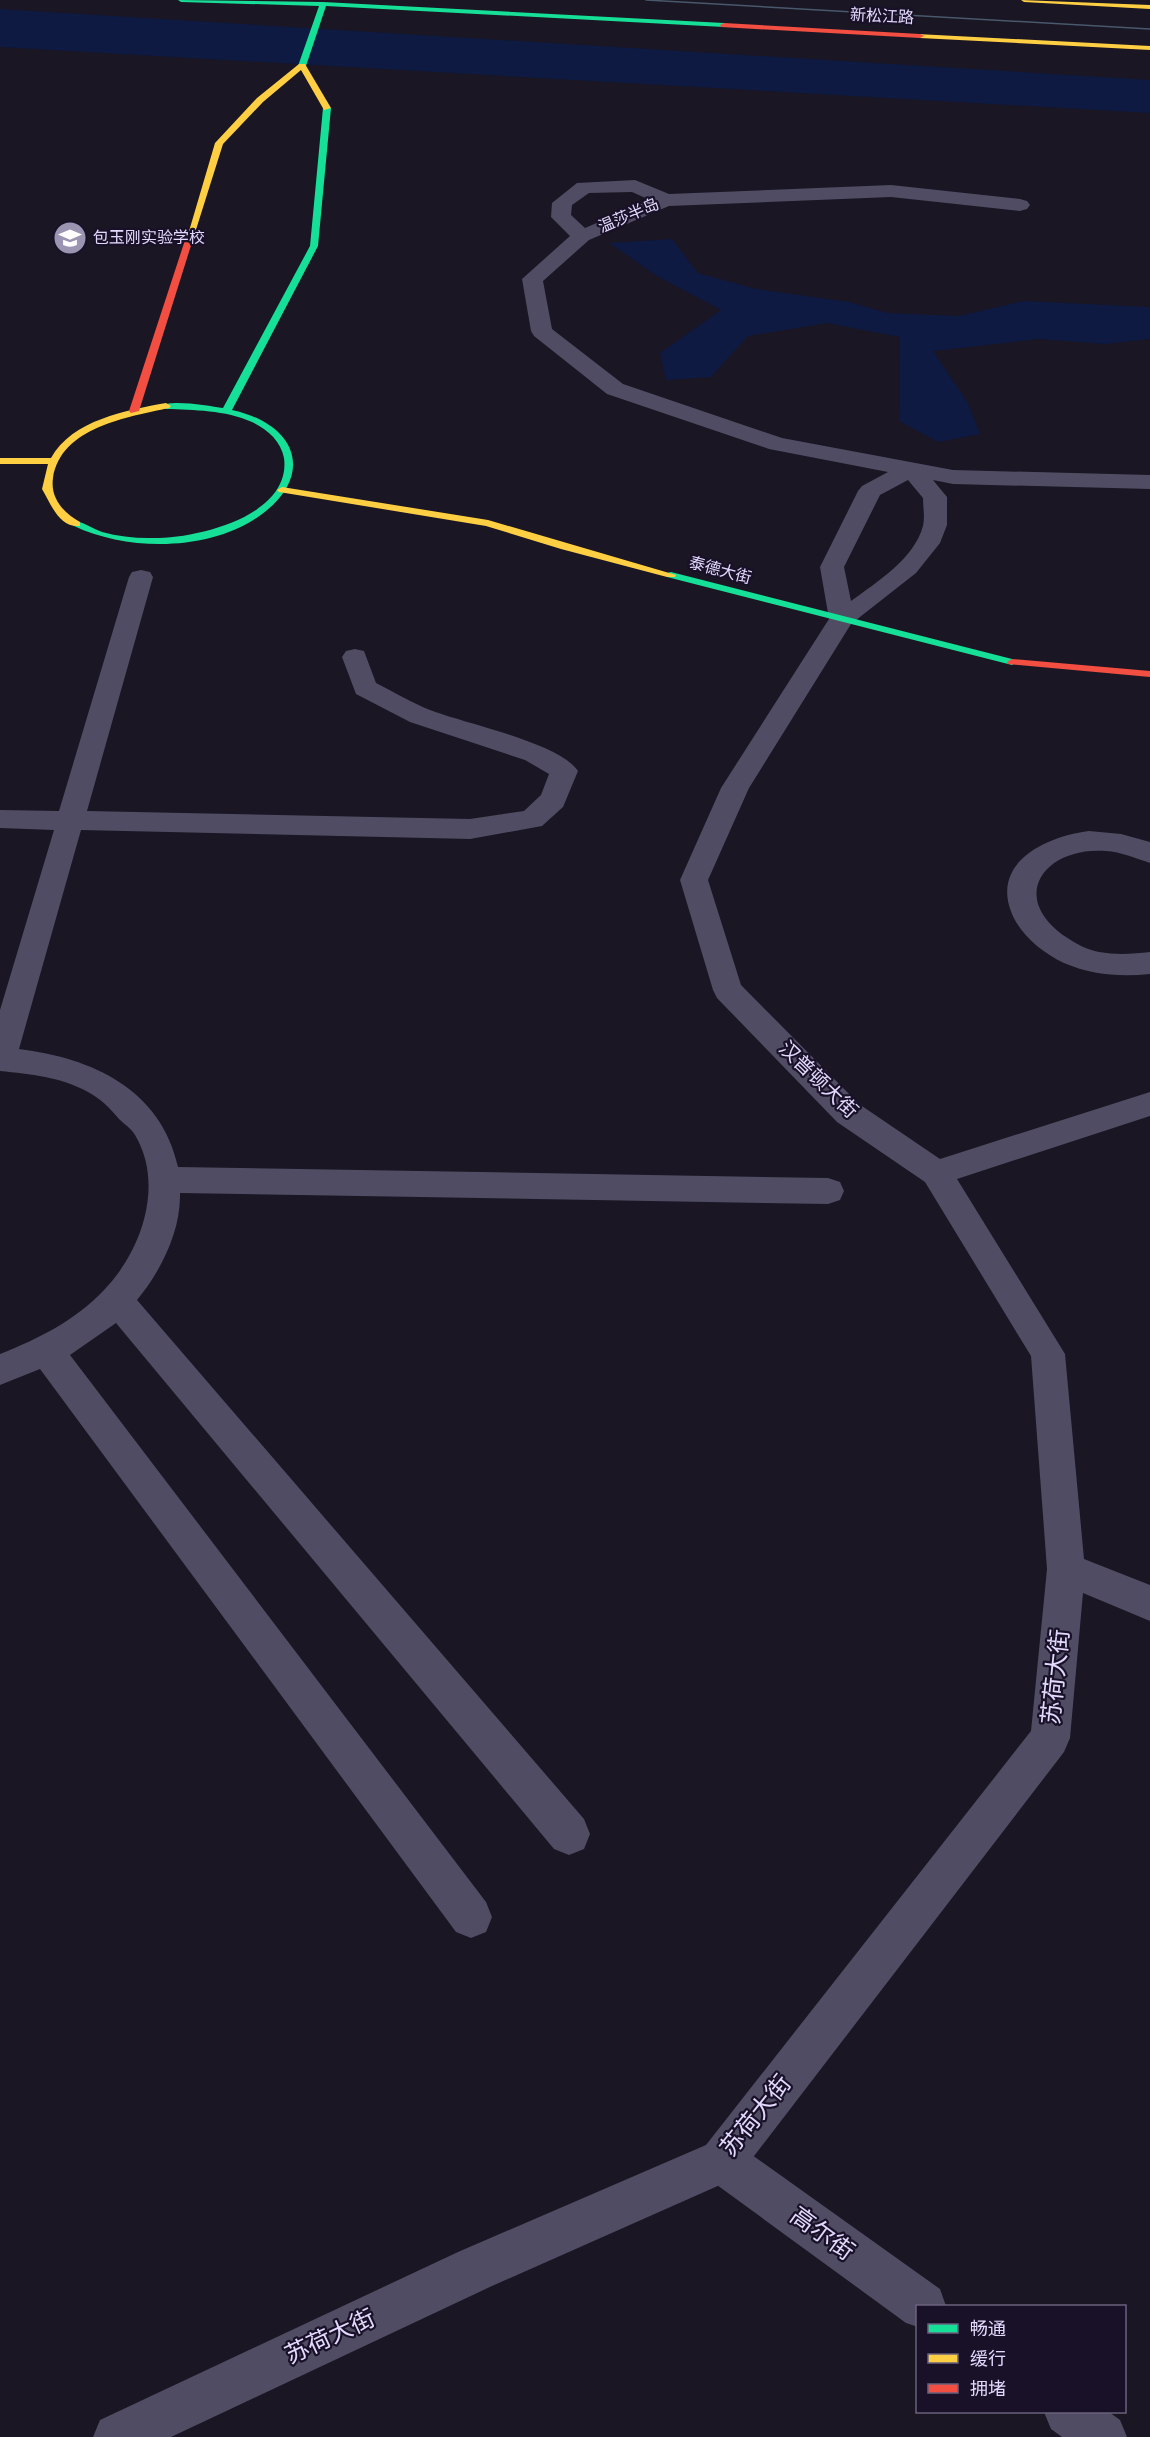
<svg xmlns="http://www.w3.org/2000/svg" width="1150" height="2437" font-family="'Sofia Sans Condensed','Noto Sans SC',sans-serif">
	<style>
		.water { fill: #0e1a42 }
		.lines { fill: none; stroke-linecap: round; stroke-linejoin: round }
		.lane { fill: #504c63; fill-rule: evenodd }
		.street { fill: #504c63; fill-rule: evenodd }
		.fast { fill: #16e098; fill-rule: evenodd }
		.slow { fill: #ffcf43; fill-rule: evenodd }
		.jam { fill: #f24e42; fill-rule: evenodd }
		.tram { stroke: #49586c; stroke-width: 1.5 }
		.labels { text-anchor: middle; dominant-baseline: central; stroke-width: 4.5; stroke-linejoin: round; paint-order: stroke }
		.far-street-label { font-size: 16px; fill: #e2d9fd; stroke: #181128 }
		.far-poi-label { font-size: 16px; fill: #e2d9fd; stroke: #181128; text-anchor: start }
		.street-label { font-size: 20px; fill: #e2d9fd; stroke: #181128 }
		.near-street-label { font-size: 24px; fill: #e2d9fd; stroke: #181128 }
	</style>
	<rect width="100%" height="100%" fill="#1a1623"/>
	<path class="water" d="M0,9L1150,80V113L0,47Z
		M672,239L698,273L756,289L849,302L887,313L959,316L1023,301L1150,307V339L1105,344L1039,339L933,351L968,403L980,434L938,442L899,421L900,337L827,323L748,336L711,377L666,380L660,353L721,310L657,276L609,243Z"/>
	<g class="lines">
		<path class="lane" d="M722,2138L738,2145L940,2289L946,2306H918V2327L906,2323L706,2177L699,2161L706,2145Z
			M1044,2412H1109L1120,2420L1127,2437H1062L1051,2429Z"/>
		<path class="street" d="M635,180L669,194L891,185L1020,199L1027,201L1030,205L1027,209L1020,211L891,197L669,206L589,240L543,281L552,329L623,384L782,438L953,470L1150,475V489L953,484L933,480L947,497V525L940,543L916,573L851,624L749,788L708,880L741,985L859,1104L940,1159L1150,1092V1116L957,1179L1065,1354L1084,1559L1150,1585V1621L1083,1593L1070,1738L1064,1752L738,2177L492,2286L171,2437H93L100,2420L458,2252L706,2145L1031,1731L1047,1569L1031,1356L925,1182L837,1122L717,998L713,990L680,880L721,788L829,619L820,567L858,491L862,486L888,472L769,449L607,394L534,336L531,331L522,279L570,236L551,217L552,203L577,183ZM632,192L650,200L585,228L571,215L572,205L589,193ZM908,480L923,498C923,507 925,517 923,526C914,559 877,582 851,601L844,567L880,495Z
			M141,570L150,572L153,577L87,811L470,819L524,811L541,795L549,774L525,760L410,722L356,694L342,657L346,651L355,649L364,651L376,683C394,692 412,703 430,710C463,723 560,743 578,771L563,807L542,826L470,839L81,830L19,1049C92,1058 161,1089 178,1167L828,1178L840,1182L844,1191L840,1200L828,1204L180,1193C181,1231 161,1271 137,1300L584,1819L590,1834L584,1849L569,1855L554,1849L116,1323L70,1355L486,1902L492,1917L486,1932L471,1938L456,1932L40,1369L0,1385V1354C38,1339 76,1320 104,1290C141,1252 165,1185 135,1135C131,1128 124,1124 119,1119C110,1108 101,1099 88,1092C61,1077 30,1074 0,1071V1010L54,830L0,828V810L59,811L129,577L132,572Z
			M1089,831L1121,834L1150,842V863C1135,858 1121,852 1106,851C1045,846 1007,897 1066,937C1076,944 1088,950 1099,952C1116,955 1133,954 1150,952V974C1120,977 1092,975 1064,963C1045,954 1027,940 1016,922C985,866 1042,837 1089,831Z"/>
		<path class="fast" d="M178,0L323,2L724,23L728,25L724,27L326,6L306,66L302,68L298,66L319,6L181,2Z
			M327,106L331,108L318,246L232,410C297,424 317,476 258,517C207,552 127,551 74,526L72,524L77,521C86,524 94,529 102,532C117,536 133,538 148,538C190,540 292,518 284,458C281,441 267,429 252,422C225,410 194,410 166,409L161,406C171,399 210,406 223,408L310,246L323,108Z
			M671,572L1012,659L1017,662L1012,665L667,577V573Z"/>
		<path class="slow" d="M1021,0L1150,5V9L1024,2Z
			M917,34L1150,46V50L920,38L916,36Z
			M299,64H305L331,108L324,110L301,70L263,102L223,144L194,236L187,238L215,143L257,98Z
			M166,403L171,406L169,408C128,417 61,427 53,478C50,499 64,513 80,522V526C59,528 51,504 42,489L48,464H0V458H51C72,420 127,410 166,403Z
			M282,487L488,520L676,575L675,577H667L561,549L486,526L279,492L277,490Z"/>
		<path class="jam" d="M724,23L920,34L924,36L920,38L721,27L720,25Z
			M187,234L194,236L139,411L131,413L129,411Z
			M1012,659L1150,671V677L1008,664L1007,662Z"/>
		<path class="tram" d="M646,0L1150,29"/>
	</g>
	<defs>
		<g id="school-disc" transform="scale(1.725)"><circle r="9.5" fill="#9c95b1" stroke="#181128"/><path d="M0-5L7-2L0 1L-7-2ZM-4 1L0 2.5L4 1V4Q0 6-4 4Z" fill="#fff"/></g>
	</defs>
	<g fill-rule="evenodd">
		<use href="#school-disc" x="70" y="238"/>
	</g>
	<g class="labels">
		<g class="far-street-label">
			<text transform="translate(882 17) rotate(3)">新松江路</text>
			<text transform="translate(629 216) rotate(-23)">温莎半岛</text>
			<text transform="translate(720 571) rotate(15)">泰德大街</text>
		</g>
		<g class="far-poi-label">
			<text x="93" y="238">包玉刚实验学校</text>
		</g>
		<g class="street-label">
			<text transform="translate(818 1080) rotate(44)">汉普顿大街</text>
		</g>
		<g class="near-street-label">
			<text transform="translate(1056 1677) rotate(-84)">苏荷大街</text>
			<text transform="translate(756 2116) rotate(-51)">苏荷大街</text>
			<text transform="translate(822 2234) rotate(36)">高尔街</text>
			<text transform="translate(330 2337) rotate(-25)">苏荷大街</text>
		</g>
	</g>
	<rect x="916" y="2305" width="210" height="108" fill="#181128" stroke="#69617d" stroke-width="1.5"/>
	<rect x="928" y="2324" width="30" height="9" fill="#16e098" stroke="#69617d" stroke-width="1.5"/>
	<text x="970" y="2335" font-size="18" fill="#e2d9fd">畅通</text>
	<rect x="928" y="2354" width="30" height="9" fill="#ffcf43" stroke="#69617d" stroke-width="1.5"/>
	<text x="970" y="2365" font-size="18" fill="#e2d9fd">缓行</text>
	<rect x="928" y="2384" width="30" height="9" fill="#f24e42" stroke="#69617d" stroke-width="1.5"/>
	<text x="970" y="2395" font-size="18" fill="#e2d9fd">拥堵</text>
</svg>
